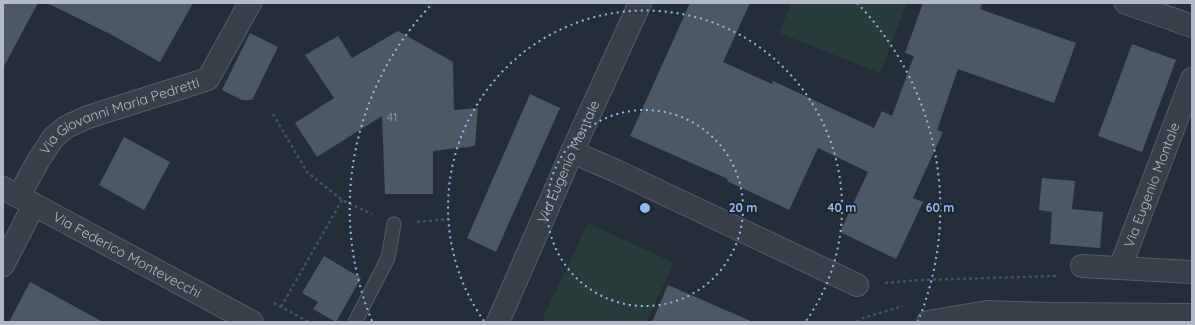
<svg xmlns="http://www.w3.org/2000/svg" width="1195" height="325" font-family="Quicksand,sans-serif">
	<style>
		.green { fill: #263b3a }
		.building { fill: #4c5964 }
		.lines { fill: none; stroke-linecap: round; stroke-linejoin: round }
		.service-casing { stroke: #555e67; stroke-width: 15 }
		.minor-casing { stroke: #555e67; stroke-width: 24 }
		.tertiary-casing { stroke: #555e67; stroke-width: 24 }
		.path { stroke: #435657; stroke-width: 2.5; stroke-dasharray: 3 3; stroke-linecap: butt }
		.service { stroke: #374049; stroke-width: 13 }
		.minor { stroke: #374049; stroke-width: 22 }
		.tertiary { stroke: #374049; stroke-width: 22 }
		.ring { fill: none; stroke: #8dbbef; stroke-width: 2; stroke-dasharray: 2 4 }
		.labels { text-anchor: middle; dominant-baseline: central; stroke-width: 3.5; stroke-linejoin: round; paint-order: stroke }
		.number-label { font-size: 12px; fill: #98a2ad }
		.street-label { font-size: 14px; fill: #b2bbc5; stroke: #1c252e }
		.centre { fill: #8dbbef; stroke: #1c252e; stroke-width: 2 }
		.ring-label { font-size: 12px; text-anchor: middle; font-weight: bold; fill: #8dbbef; stroke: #1c252e; stroke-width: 3.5; stroke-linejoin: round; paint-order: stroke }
	</style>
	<rect width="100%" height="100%" fill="#242e38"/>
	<path class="green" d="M791,3H907L880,73L779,33Z
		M588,223L674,263L646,322H541Z"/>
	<path class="building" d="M3,3H38L3,68Z
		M47,3H193L160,62L110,34Z
		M690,3H750L723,62L772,84L773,81L874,128L882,111L892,116L914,56L905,53L923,3H982L980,9L1076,43L1054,103L958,69L937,130L943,132L913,198L923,202L896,259L840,232L868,172L818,148L789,210L727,181L728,179L630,136Z
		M398,31L453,62L454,110L478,108L475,146L433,151V194H385L382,116L317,157L295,123L334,98L305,55L338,36L352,58Z
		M250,33L278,47L252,100H242L222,90Z
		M1132,44L1176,60L1142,152L1098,136Z
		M530,94L560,108L496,252L467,238Z
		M124,137L170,162L144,210L99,185Z
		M1042,178L1075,181L1072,209L1103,212L1100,248L1050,244L1052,212L1039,210Z
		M324,256L361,278L336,322L313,309L318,302L302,293Z
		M30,282L103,322H9Z
		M668,285L753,322H652Z"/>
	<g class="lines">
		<g class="service-casing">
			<path id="service" d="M355,322L388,258L394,224"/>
		</g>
		<g class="minor-casing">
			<g id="minor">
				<path d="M1126,3L1192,26"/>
				<path d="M572,152L614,170L857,285"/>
				<path id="s1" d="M19,196L38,161L53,138L66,127L88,117L208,79L250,3"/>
				<path d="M3,265L34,205"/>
				<path d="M1082,266L1192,272"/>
				<path id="s2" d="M1120,268L1192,79"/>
				<path id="s3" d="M498,322L572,152L640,3"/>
			</g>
		</g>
		<g class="tertiary-casing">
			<g id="tertiary">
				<path id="s4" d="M3,188L252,322"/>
				<path d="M928,322L987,312L1052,314L1192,315"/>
			</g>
		</g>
		<path class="path" d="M273,114L307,172L342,200L372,214
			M417,222L450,219
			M885,283L920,280L1056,276
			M274,303L309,322
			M281,307L342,200
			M857,322L860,319L903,306"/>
		<use href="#service" class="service"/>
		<use href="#minor" class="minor"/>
		<use href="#tertiary" class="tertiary"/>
	</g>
	<g class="ring">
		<circle cx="645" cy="208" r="98"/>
		<path d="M484 321A197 197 0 1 1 806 321"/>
		<path d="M372 321A295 295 0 0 1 433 3M857 3A295 295 0 0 1 918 321"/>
	</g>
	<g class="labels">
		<g class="number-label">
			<text x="392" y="116">41</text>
		</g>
		<g class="street-label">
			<text stroke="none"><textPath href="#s1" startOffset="137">Via Giovanni Maria Pedretti</textPath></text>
			<text stroke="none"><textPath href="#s3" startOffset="175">Via Eugenio Montale</textPath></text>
			<text stroke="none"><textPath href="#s2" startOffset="89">Via Eugenio Montale</textPath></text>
			<text stroke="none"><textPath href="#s4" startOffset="141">Via Federico Montevecchi</textPath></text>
		</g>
	</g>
	<circle cx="645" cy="208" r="6" class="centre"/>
	<g class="ring-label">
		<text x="743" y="212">20 m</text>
		<text x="842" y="212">40 m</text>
		<text x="940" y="212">60 m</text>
	</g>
	<rect width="1195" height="325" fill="none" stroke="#b2bbc5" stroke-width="8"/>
</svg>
